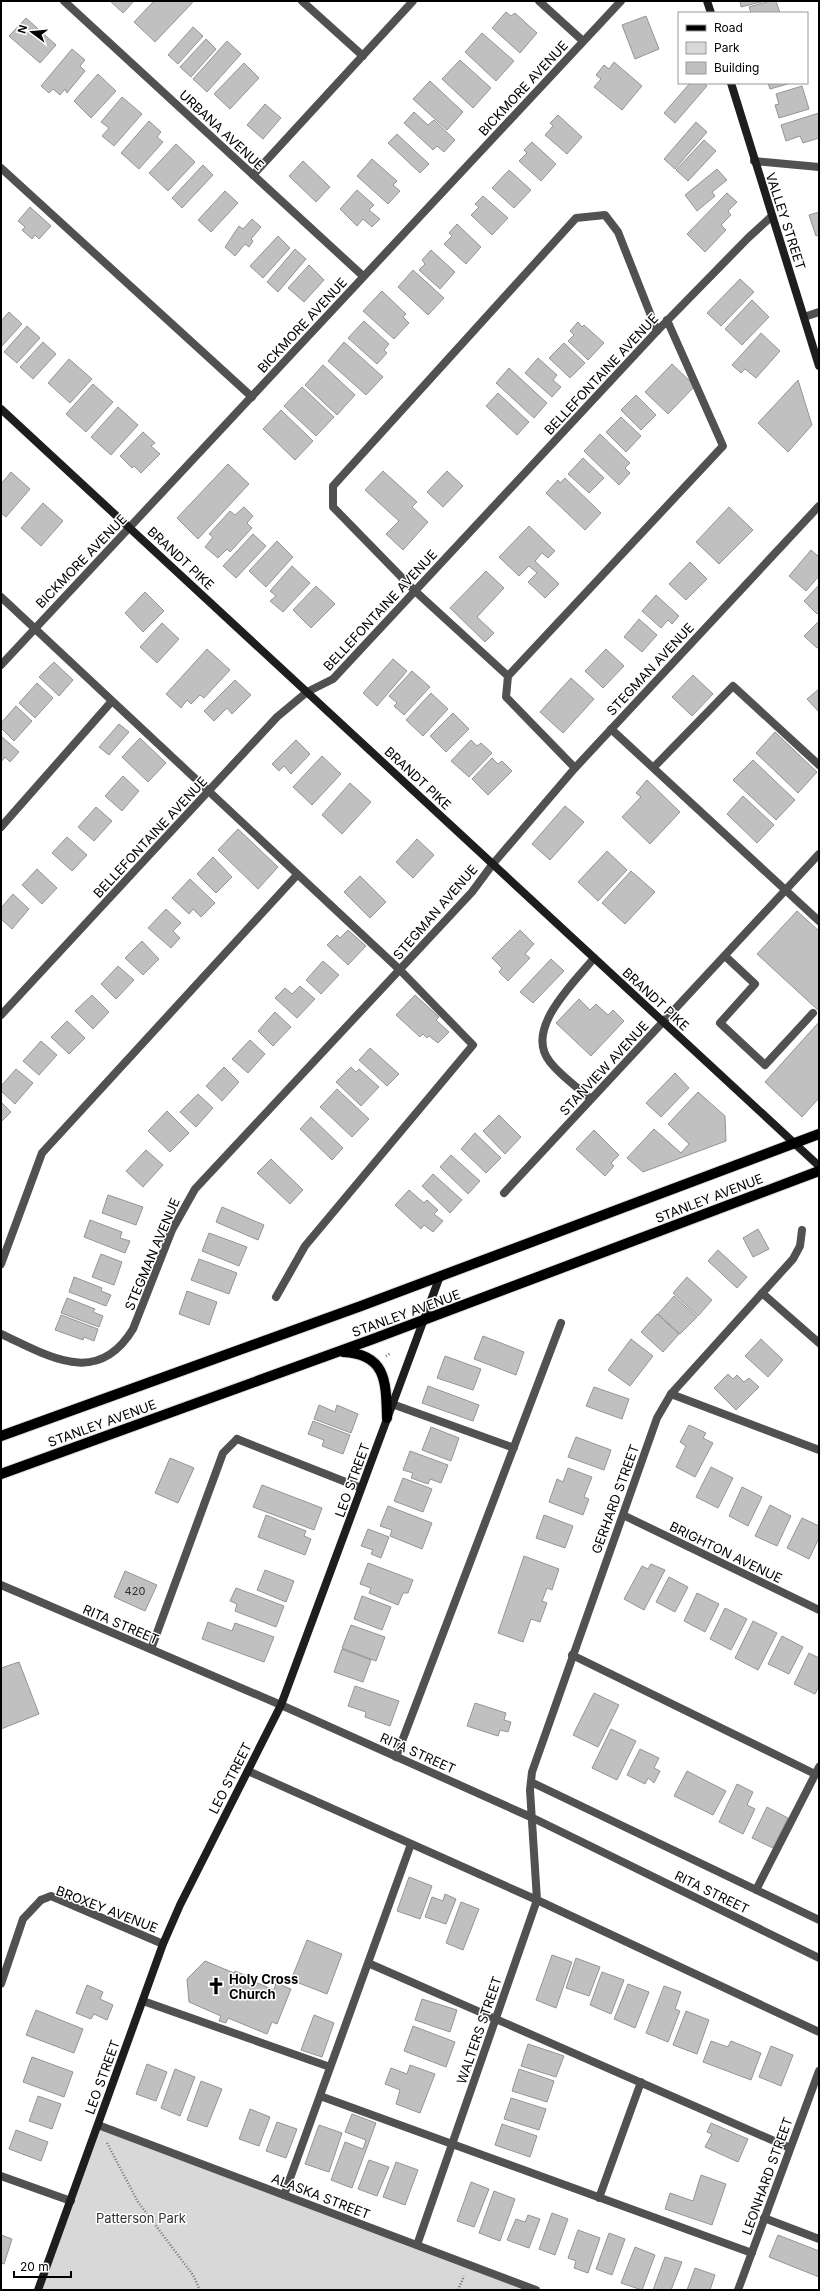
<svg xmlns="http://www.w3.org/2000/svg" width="820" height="2291" font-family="Inter,sans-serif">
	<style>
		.green { fill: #d8d8d8 }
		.building { fill: #c0c0c0; stroke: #959595 }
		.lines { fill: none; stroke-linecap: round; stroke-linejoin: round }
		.primary-casing { stroke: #dbdbdb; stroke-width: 12 }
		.path { stroke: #737373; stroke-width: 2.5; stroke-dasharray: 1 2; stroke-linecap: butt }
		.lane { stroke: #515151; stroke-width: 8 }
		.street { stroke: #515151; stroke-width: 8 }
		.secondary { stroke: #1e1e1e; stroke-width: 8 }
		.primary { stroke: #000; stroke-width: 10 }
		.labels { text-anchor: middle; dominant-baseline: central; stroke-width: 3; stroke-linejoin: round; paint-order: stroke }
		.number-label { font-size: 11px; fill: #303030 }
		.street-label { font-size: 13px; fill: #000; stroke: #fff }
		.poi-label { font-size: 13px; font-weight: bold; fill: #000; stroke: #fff; text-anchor: start }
		.park-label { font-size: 13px; fill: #2f2f2f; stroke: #fff }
	</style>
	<rect width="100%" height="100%" fill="#fff"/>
	<path class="green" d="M98,2125L536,2290H38Z"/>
	<path class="building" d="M110,1H134L123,13Z
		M154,1H194L155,42L134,22Z
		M740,1H765L741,7Z
		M770,1H776L780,13H751L749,7Z
		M506,12L511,16L515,13L537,33L520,53L492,28Z
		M646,16L659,49L635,59L622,25Z
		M26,18L56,45L40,63L9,36Z
		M193,27L203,36L178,64L168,55Z
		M482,33L514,61L496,81L465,52Z
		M206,39L216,49L191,77L180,67Z
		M227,41L241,54L207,92L193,79Z
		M72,49L85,60L80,66L85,71L67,93L65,89L60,95L53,89L49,93L41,86Z
		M460,60L491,88L473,108L442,79Z
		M614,62L642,86L622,110L594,87L601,79L596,75L604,65L609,69Z
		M244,63L259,78L230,109L214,94Z
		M98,74L116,91L91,118L74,101Z
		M430,81L463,112L447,130L413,99Z
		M690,83H703L707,86L675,123L664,113Z
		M768,83H791L770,89Z
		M802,86L809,109L779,118L775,105L779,104L776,94Z
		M122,97L142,114L114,146L102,136L109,128L101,122Z
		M265,104L281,118L263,139L247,125Z
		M414,112L428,125L434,120L455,140L444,152L437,146L433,150L404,123Z
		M819,113V138L803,143L800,136L786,141L781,125Z
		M558,115L582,137L567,154L545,135L553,126L550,123Z
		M149,121L161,132L157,137L163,142L139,169L121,153Z
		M696,122L707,132L675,169L664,159Z
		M397,134L429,164L420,173L388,143Z
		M704,140L716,151L688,181L676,170Z
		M532,142L556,164L541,181L519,161L527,153L524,150Z
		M176,144L195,162L168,191L149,173Z
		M372,159L397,181L393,185L400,191L388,204L357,176Z
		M303,161L330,187L316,202L289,176Z
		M203,165L213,175L182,208L172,198Z
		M717,169L727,180L712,192L715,196L697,211L685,195Z
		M509,170L531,190L514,208L492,188Z
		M357,190L374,205L369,210L380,219L372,227L363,219L357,226L340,209Z
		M225,191L238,203L211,232L198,220Z
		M727,193L737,202L728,211L731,215L721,225L726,230L705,252L687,234Z
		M483,196L508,218L492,235L471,215L479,207L475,204Z
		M30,207L51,226L39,239L35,235L32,239L22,230L25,227L18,221Z
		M819,212V235L816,236L809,215Z
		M252,219L261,227L251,239L253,241L249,247L245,244L235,256L225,247L239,226L243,229Z
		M457,224L481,247L466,264L444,244L452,236L449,233Z
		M278,236L290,248L263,278L250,266Z
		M295,249L306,259L278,292L267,282Z
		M431,250L455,272L440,289L419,270L425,264L422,260Z
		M309,265L324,280L304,302L288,288Z
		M413,270L444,298L428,315L398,287Z
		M740,279L754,292L721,326L707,313Z
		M382,291L406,314L403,317L409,323L394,339L363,311Z
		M752,300L769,317L742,345L725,329Z
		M9,312L22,324L1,347V321Z
		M364,321L389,344L384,350L387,353L377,364L348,338Z
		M578,322L582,327L584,325L604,343L588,360L568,341L574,335L570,331Z
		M27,326L40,338L17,363L4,352Z
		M761,333L780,351L756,378L745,369L741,373L732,365Z
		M43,342L56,354L33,379L20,367Z
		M344,342L383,377L366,395L328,361Z
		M564,343L585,363L570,378L549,358Z
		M538,358L557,375L553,380L561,387L552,397L525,373Z
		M69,359L92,379L70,403L48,383Z
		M672,364L695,386L668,414L645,392Z
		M323,365L355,395L337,415L305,385Z
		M509,368L547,403L534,418L496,383Z
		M798,380L812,425L788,452L758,423Z
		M93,384L113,402L86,432L66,414Z
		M302,387L334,417L316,436L284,406Z
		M498,393L529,422L517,435L486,406Z
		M636,395L656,415L641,430L621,410Z
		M118,407L138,425L111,455L91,437Z
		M281,410L313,441L295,460L263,429Z
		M621,417L641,436L626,452L606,432Z
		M143,432L155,443L151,446L160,454L141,473L134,466L132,468L120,456Z
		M600,434L630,463L625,468L630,473L619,485L584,451Z
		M583,458L604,478L589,493L568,474Z
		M228,464L249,484L198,539L177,518Z
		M383,471L417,502L412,507L428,522L403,550L386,534L399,521L365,490Z
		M447,471L463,486L443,507L427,492Z
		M11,472L30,489L6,517L1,513V484Z
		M565,478L601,513L585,530L546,493L558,480L560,483Z
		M43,503L63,521L41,546L21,528Z
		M244,507L253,516L247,523L252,528L230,552L227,549L218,558L205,547L213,537L209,534L230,511L235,515Z
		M729,507L753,530L719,564L696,542Z
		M529,526L555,551L548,558L542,553L535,561L559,584L545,598L528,582L537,573L529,566L519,576L499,557Z
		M253,534L266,546L236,578L223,566Z
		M277,541L293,557L266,587L249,571Z
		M811,550L818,556L819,554V576L806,591L789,576Z
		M690,562L707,579L686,600L669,584Z
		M292,566L310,583L283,612L270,601L276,596L270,591Z
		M486,571L504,588L477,617L494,633L485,642L450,608Z
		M819,585V612L817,614L804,601Z
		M316,586L335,604L311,628L293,610Z
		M145,592L164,611L143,632L125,613Z
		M656,595L679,616L672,624L668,620L661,628L642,611Z
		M639,619L657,635L642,652L624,637Z
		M819,621V647L817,648L804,636Z
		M162,623L179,639L157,663L140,647Z
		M207,649L230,670L204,698L200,695L191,704L187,700L181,708L166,694Z
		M606,649L624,666L603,688L585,671Z
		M393,659L407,671L377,706L363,693Z
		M54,662L73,680L59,696L39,677Z
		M412,671L430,687L404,715L394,706L397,703L389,696Z
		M693,675L713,694L692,716L672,697Z
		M571,678L594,699L563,733L540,712Z
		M235,680L251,695L232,714L227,708L214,721L204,711Z
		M37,683L53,698L35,718L19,703Z
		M819,689V712L807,699Z
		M431,693L448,709L423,736L406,720Z
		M16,706L32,721L14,741L1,728V723Z
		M453,713L469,729L446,752L430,736Z
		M119,724L129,732L109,755L99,747Z
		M775,732L817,772L798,793L756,753Z
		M1,736L19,752L10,762L5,757L1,762Z
		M140,738L166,763L148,782L122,757Z
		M296,740L310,754L291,774L284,766L279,771L272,764Z
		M471,740L477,746L481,743L492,753L469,777L451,761Z
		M322,756L341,774L312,805L293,787Z
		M492,758L498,764L502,761L512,771L488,795L472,779Z
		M753,760L795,800L776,820L733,780Z
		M123,776L139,791L122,811L105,796Z
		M647,780L680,812L650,844L622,817L641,797L636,793Z
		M350,783L371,802L342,834L322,815Z
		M743,796L774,825L757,843L727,814Z
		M565,806L584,822L550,860L532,844Z
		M96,807L112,821L94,841L78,827Z
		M238,829L278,867L258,889L218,850Z
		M67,837L87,855L72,871L52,853Z
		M417,839L434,855L413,878L396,862Z
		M607,851L627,870L598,901L578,882Z
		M213,857L232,877L216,893L197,874Z
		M37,869L57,888L42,904L22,885Z
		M631,871L655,892L625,924L602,903Z
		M360,876L386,902L370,918L344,892Z
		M190,879L215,903L201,917L193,909L189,914L172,898Z
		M13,894L29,909L12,929L1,919V908Z
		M166,909L181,923L173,931L180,938L171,948L148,928Z
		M797,911L819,931V1011L757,954Z
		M348,930L366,946L348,965L327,945L337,935L340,938Z
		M520,930L534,944L525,954L530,958L508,981L499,972L502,968L492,958Z
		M142,941L159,959L143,975L125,958Z
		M551,959L564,971L533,1003L520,992Z
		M323,961L339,975L321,994L306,980Z
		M118,966L134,980L116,999L101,984Z
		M300,986L315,999L297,1018L275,998L285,988L292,994Z
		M92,995L109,1012L93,1029L75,1011Z
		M415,995L439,1017L436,1020L449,1032L438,1043L429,1036L427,1038L423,1034L420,1037L396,1015Z
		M579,999L590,1010L596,1004L608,1015L613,1010L624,1021L591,1056L556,1023Z
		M275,1012L291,1027L273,1046L258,1031Z
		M67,1021L85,1038L69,1054L51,1037Z
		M819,1022V1098L802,1117L765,1082Z
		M250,1040L265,1054L248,1073L232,1059Z
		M41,1041L57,1055L39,1075L23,1061Z
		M370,1048L399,1074L387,1086L359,1060Z
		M224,1067L239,1082L222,1101L206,1086Z
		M351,1067L356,1072L359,1069L379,1087L361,1106L336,1082Z
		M16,1069L33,1083L15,1104L1,1091V1086Z
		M675,1073L689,1088L661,1117L646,1103Z
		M337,1089L369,1119L352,1137L320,1107Z
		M698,1092L725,1116L726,1141L643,1172L627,1158L654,1129L681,1153L689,1144L668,1124Z
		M198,1094L213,1108L196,1127L180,1112Z
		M1,1102L11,1112L1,1122Z
		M167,1111L189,1133L170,1152L148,1131Z
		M499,1115L521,1137L505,1154L483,1131Z
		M311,1117L343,1148L332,1160L300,1129Z
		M594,1130L619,1155L611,1163L614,1166L605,1176L576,1149Z
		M475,1133L501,1158L486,1173L461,1149Z
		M146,1150L163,1165L143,1187L126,1171Z
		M451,1155L480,1181L468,1194L440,1167Z
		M271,1159L303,1190L290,1204L257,1173Z
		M433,1174L462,1200L450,1213L422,1186Z
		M409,1190L424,1203L427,1200L438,1210L434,1214L443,1221L433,1232L424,1225L421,1229L395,1205Z
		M108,1195L143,1207L136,1225L102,1213Z
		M222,1207L264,1225L258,1240L216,1222Z
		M90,1220L122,1232L120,1238L130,1241L125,1253L84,1237Z
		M758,1229L769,1249L753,1257L743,1238Z
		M209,1233L247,1247L239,1266L202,1251Z
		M718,1250L747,1277L737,1288L708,1261Z
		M101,1254L122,1262L114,1285L92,1277Z
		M199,1259L237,1273L229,1294L191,1280Z
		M74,1277L102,1288L101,1291L111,1295L106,1306L69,1292Z
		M687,1277L712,1300L698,1316L673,1293Z
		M187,1291L217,1302L209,1325L179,1314Z
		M674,1296L697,1317L680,1334L658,1314Z
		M67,1298L95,1309L93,1312L103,1316L99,1327L61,1313Z
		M657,1314L679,1334L663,1352L641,1332Z
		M61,1315L98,1329L94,1341L84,1337L83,1340L55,1330Z
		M483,1336L524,1352L516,1375L474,1359Z
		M631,1339L653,1356L630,1386L608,1370Z
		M761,1339L783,1360L768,1377L745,1356Z
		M445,1356L481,1369L473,1390L437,1378Z
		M728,1374L733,1379L737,1375L744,1382L749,1378L759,1387L736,1410L714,1388Z
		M428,1386L479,1405L473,1421L422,1403Z
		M594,1387L629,1399L622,1419L586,1406Z
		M319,1405L335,1412L337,1405L358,1414L351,1433L314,1419Z
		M313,1421L350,1435L343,1454L322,1446L324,1440L308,1434Z
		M689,1425L706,1433L703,1438L713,1443L695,1477L676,1467L686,1446L680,1442Z
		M431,1427L459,1438L451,1461L422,1450Z
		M576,1437L611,1450L604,1470L568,1457Z
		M410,1451L448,1465L441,1483L430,1479L428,1484L411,1478L413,1473L403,1470Z
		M170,1458L194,1468L178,1503L155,1493Z
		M711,1467L733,1478L718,1508L696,1497Z
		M568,1468L592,1477L584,1497L589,1499L583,1515L549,1502L557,1479L563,1482Z
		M403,1478L432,1489L423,1512L394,1501Z
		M262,1485L322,1508L314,1530L253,1507Z
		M742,1487L762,1497L748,1526L729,1516Z
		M770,1505L791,1516L777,1546L755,1536Z
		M388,1506L432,1523L422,1549L390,1536L392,1530L380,1526Z
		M266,1515L306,1531L304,1536L311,1539L305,1555L258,1537Z
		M544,1515L573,1526L565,1548L536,1538Z
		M802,1518L819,1526V1538L809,1559L787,1548Z
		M368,1529L389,1537L381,1558L371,1554L373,1550L361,1546Z
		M524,1556L559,1569L552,1590L547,1588L542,1601L547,1603L540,1622L531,1619L523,1642L498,1633Z
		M368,1563L413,1580L408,1593H403L398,1605L369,1593L371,1588L360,1584Z
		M651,1564L665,1570L644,1610L624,1599L642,1566L648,1569Z
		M265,1570L294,1581L286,1602L257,1590Z
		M125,1571L157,1585L145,1611L114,1597Z
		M669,1577L688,1587L675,1612L656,1602Z
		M236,1588L284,1606L276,1627L235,1611L237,1604L230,1601Z
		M697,1593L719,1604L705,1632L684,1621Z
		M362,1596L391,1607L382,1630L354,1619Z
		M725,1608L747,1619L731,1650L710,1639Z
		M753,1621L777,1633L758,1670L735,1658Z
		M208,1622L232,1631L235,1623L274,1637L264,1662L202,1639Z
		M351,1625L385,1637L376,1661L342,1648Z
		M782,1636L803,1647L789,1674L768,1664Z
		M342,1649L371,1660L363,1682L334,1672Z
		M809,1653L819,1658V1686L815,1694L794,1684Z
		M19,1662L39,1714L1,1729V1668Z
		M355,1686L399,1701L390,1726L365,1717L366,1712L348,1706Z
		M594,1693L619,1705L598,1747L573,1735Z
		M475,1703L506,1713L504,1720L511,1722L508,1732L500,1730L498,1736L467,1726Z
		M611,1729L636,1741L617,1780L592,1768Z
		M640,1749L659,1758L654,1768L660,1771L654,1783L648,1778L645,1784L627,1775Z
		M687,1771L726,1791L713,1815L674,1796Z
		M737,1784L753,1792L747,1805L755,1809L743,1834L719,1822Z
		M767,1807L788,1818L773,1848L752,1838Z
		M409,1877L432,1886L420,1919L397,1911Z
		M445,1894L456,1899L446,1924L425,1917L432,1897L443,1901Z
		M461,1902L479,1909L463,1950L446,1943Z
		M307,1940L342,1954L327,1994L291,1980Z
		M552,1955L572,1962L556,2008L536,2000Z
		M576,1958L600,1967L589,1996L566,1988Z
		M205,1961L234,1973L235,1971L249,1977L248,1979L274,1990L276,1983L291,1989L277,2024L272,2022L267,2034L228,2018L226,2023L219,2021L221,2016L189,2002L187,1979Z
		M602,1972L624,1980L611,2014L590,2005Z
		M628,1984L649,1992L635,2028L614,2019Z
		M87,1985L103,1992L100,1999L113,2005L107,2020L94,2014L91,2019L76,2013Z
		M664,1986L681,1992L675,2009L680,2011L668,2042L646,2033Z
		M422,1999L457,2010L450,2032L415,2020Z
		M36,2010L83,2029L74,2053L26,2035Z
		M686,2011L709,2020L697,2054L673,2045Z
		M314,2015L334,2023L322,2057L301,2050Z
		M413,2026L455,2042L446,2067L404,2051Z
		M711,2041L728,2047L731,2041L761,2053L751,2080L703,2062Z
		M528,2044L564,2056L556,2077L521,2066Z
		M771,2046L793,2055L781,2086L759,2077Z
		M32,2057L73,2072L64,2097L23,2082Z
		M147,2064L167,2072L156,2101L136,2094Z
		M410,2065L435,2074L420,2113L396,2104L400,2090L385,2084L391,2068L407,2074Z
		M175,2069L195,2077L180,2116L161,2108Z
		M519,2069L554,2081L547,2102L512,2091Z
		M201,2081L222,2089L207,2127L187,2120Z
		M38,2096L61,2104L52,2129L29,2121Z
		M511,2098L546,2109L539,2130L504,2119Z
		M250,2109L270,2117L259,2146L239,2139Z
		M352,2114L376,2123L352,2188L331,2180L345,2142L363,2149L366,2140L345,2132Z
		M277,2122L297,2129L286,2158L266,2151Z
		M711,2123L748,2139L738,2162L705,2147L712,2134L707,2132Z
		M502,2124L537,2136L530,2157L495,2145Z
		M319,2125L342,2133L329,2172L305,2164Z
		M16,2130L48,2142L41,2161L9,2149Z
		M369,2160L389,2167L377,2196L358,2189Z
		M396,2162L418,2170L405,2205L383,2197Z
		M701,2175L726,2184L712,2225L665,2209L670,2193L693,2201Z
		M471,2182L489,2189L474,2227L457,2221Z
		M494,2191L515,2199L500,2241L479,2233Z
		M552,2213L568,2219L555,2255L539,2249Z
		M528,2215L540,2219L529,2248L507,2240L516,2219L525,2222Z
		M578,2230L600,2238L588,2273L574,2268L576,2261L568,2258Z
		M609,2233L625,2239L612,2275L596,2269Z
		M1,2235L12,2239L4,2264L1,2263Z
		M778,2235L819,2251V2277L769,2257Z
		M635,2247L655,2255L642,2290L621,2283Z
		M665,2257L682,2262L671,2290H653Z
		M695,2268L715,2275L710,2290H687Z"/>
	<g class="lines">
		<g class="primary-casing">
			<path id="primary" d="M343,1352C387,1354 386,1383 387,1418
				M1,1436L361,1306L819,1134
				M1,1474L373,1339L819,1171"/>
		</g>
		<path class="path" d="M386,1356L391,1353
			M107,2143L138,2202L193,2275L200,2290
			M458,2290L464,2276"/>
		<path class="lane" d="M302,1L363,56
			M1,168L252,397
			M253,175L413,1
			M804,317L819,312
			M1,597L400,970L473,1045L305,1246L276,1297
			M508,676L415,591L333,507V486L576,218L605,215L618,232L657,331
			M611,729L819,921
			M575,768L506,697L508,676L723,446L667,320
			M653,768L733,686L819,765
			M1,827L112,701
			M725,956L755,984L720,1023L765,1065L813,1013
			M591,1099C578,1088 561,1076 550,1062C523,1029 575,982 594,958
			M1,1264L42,1153L297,875
			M762,1293L819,1343
			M671,1394L819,1450
			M392,1404L514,1448
			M151,1649L223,1453L237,1439
			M572,1655L815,1774
			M396,1757L561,1323
			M531,1782L819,1920
			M756,1890L819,1767
			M368,1963L790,2148
			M1,1984L23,1919L41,1900
			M143,2001L330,2067
			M320,2096L752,2253
			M284,2195L411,1844
			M599,2198L641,2082
			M764,2218L819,2239"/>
		<path class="street" d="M64,1L363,276
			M539,1L583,41
			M754,161L819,167
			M1,665L621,1
			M1,1015L277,717L307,692L333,679L657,331L748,238L772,216
			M504,1193L819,854
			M1,1334C49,1356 97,1388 133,1329L172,1230L195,1189L472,892L492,865L575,768L819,506
			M237,1439L361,1488
			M623,1515L819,1610
			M1,1585L281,1705L533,1818L819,1958
			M248,1771L537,1900L819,2032
			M41,1900L51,1896L163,1944
			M98,2125L536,2290
			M1,2176L71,2201
			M417,2245L537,1900L530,1790L532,1772L657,1418L671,1394L793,1259L800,1246L802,1230
			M738,2290L819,2071"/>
		<path class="secondary" d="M707,1L711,13
			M731,83L819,366
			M1,409L819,1166
			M38,2290L163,1944L180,1905L281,1705L440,1276"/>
		<use href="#primary" class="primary"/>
	</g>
	<defs>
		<g id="church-bare" transform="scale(1.38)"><path d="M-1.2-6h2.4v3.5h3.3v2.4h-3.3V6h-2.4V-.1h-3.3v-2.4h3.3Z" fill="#000" stroke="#fff" stroke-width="2.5" paint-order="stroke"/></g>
	</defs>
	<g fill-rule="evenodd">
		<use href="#church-bare" x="216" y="1986"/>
	</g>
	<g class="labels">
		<g class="number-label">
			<text x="135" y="1591">420</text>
		</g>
		<g class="street-label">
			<text transform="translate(523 88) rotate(-47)">BICKMORE AVENUE</text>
			<text transform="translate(222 130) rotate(43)">URBANA AVENUE</text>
			<text transform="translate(786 221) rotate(72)">VALLEY STREET</text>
			<text transform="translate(302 325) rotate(-47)">BICKMORE AVENUE</text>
			<text transform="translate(601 374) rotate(-47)">BELLEFONTAINE AVENUE</text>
			<text transform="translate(181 558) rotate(43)">BRANDT PIKE</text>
			<text transform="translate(81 561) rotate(-46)">BICKMORE AVENUE</text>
			<text transform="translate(380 610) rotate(-47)">BELLEFONTAINE AVENUE</text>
			<text transform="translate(650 669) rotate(-47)">STEGMAN AVENUE</text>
			<text transform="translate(418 778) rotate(43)">BRANDT PIKE</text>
			<text transform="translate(150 837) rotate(-47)">BELLEFONTAINE AVENUE</text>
			<text transform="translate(435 912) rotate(-49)">STEGMAN AVENUE</text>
			<text transform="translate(656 999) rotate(43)">BRANDT PIKE</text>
			<text transform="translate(604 1068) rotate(-47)">STANVIEW AVENUE</text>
			<text transform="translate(709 1198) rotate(-21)">STANLEY AVENUE</text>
			<text transform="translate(152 1254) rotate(-67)">STEGMAN AVENUE</text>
			<text transform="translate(406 1313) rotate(-20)">STANLEY AVENUE</text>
			<text transform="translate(102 1423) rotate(-20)">STANLEY AVENUE</text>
			<text transform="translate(352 1480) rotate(-70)">LEO STREET</text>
			<text transform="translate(615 1499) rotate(-70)">GERHARD STREET</text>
			<text transform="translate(726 1552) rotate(26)">BRIGHTON AVENUE</text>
			<text transform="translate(121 1624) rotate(23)">RITA STREET</text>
			<text transform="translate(418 1753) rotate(24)">RITA STREET</text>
			<text transform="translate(230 1778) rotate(-63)">LEO STREET</text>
			<text transform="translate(712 1892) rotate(26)">RITA STREET</text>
			<text transform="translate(107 1909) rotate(21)">BROXEY AVENUE</text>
			<text transform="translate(479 2030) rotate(-71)">WALTERS STREET</text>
			<text transform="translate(102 2077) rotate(-70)">LEO STREET</text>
			<text transform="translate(767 2176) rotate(-70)">LEONHARD STREET</text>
			<text transform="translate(321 2196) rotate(21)">ALASKA STREET</text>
		</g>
		<g class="poi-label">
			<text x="229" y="1979">Holy Cross<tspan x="229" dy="15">Church</tspan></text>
		</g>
		<g class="park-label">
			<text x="141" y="2218">Patterson Park</text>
		</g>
	</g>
	<rect width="820" height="2291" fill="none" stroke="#000000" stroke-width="4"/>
	<rect x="678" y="12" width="130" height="72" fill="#ffffff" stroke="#999999"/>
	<rect x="686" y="25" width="20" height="6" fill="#000000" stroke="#999999"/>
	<text x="714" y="32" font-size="12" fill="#000000">Road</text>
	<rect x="686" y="42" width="20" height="12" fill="#d8d8d8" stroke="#999999"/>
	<text x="714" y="52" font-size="12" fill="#000000">Park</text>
	<rect x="686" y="62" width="20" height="12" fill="#c0c0c0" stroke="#999999"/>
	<text x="714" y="72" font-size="12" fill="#000000">Building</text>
	<g transform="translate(32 32) rotate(286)" stroke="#ffffff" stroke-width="3" paint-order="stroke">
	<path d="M0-3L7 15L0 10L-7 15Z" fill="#000000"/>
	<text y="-6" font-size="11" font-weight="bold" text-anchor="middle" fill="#000000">N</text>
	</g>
	<path d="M14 2271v6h57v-6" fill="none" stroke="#000000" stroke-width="2"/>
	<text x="20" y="2271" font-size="12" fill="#000000" stroke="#ffffff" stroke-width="3" paint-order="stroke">20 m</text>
</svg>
